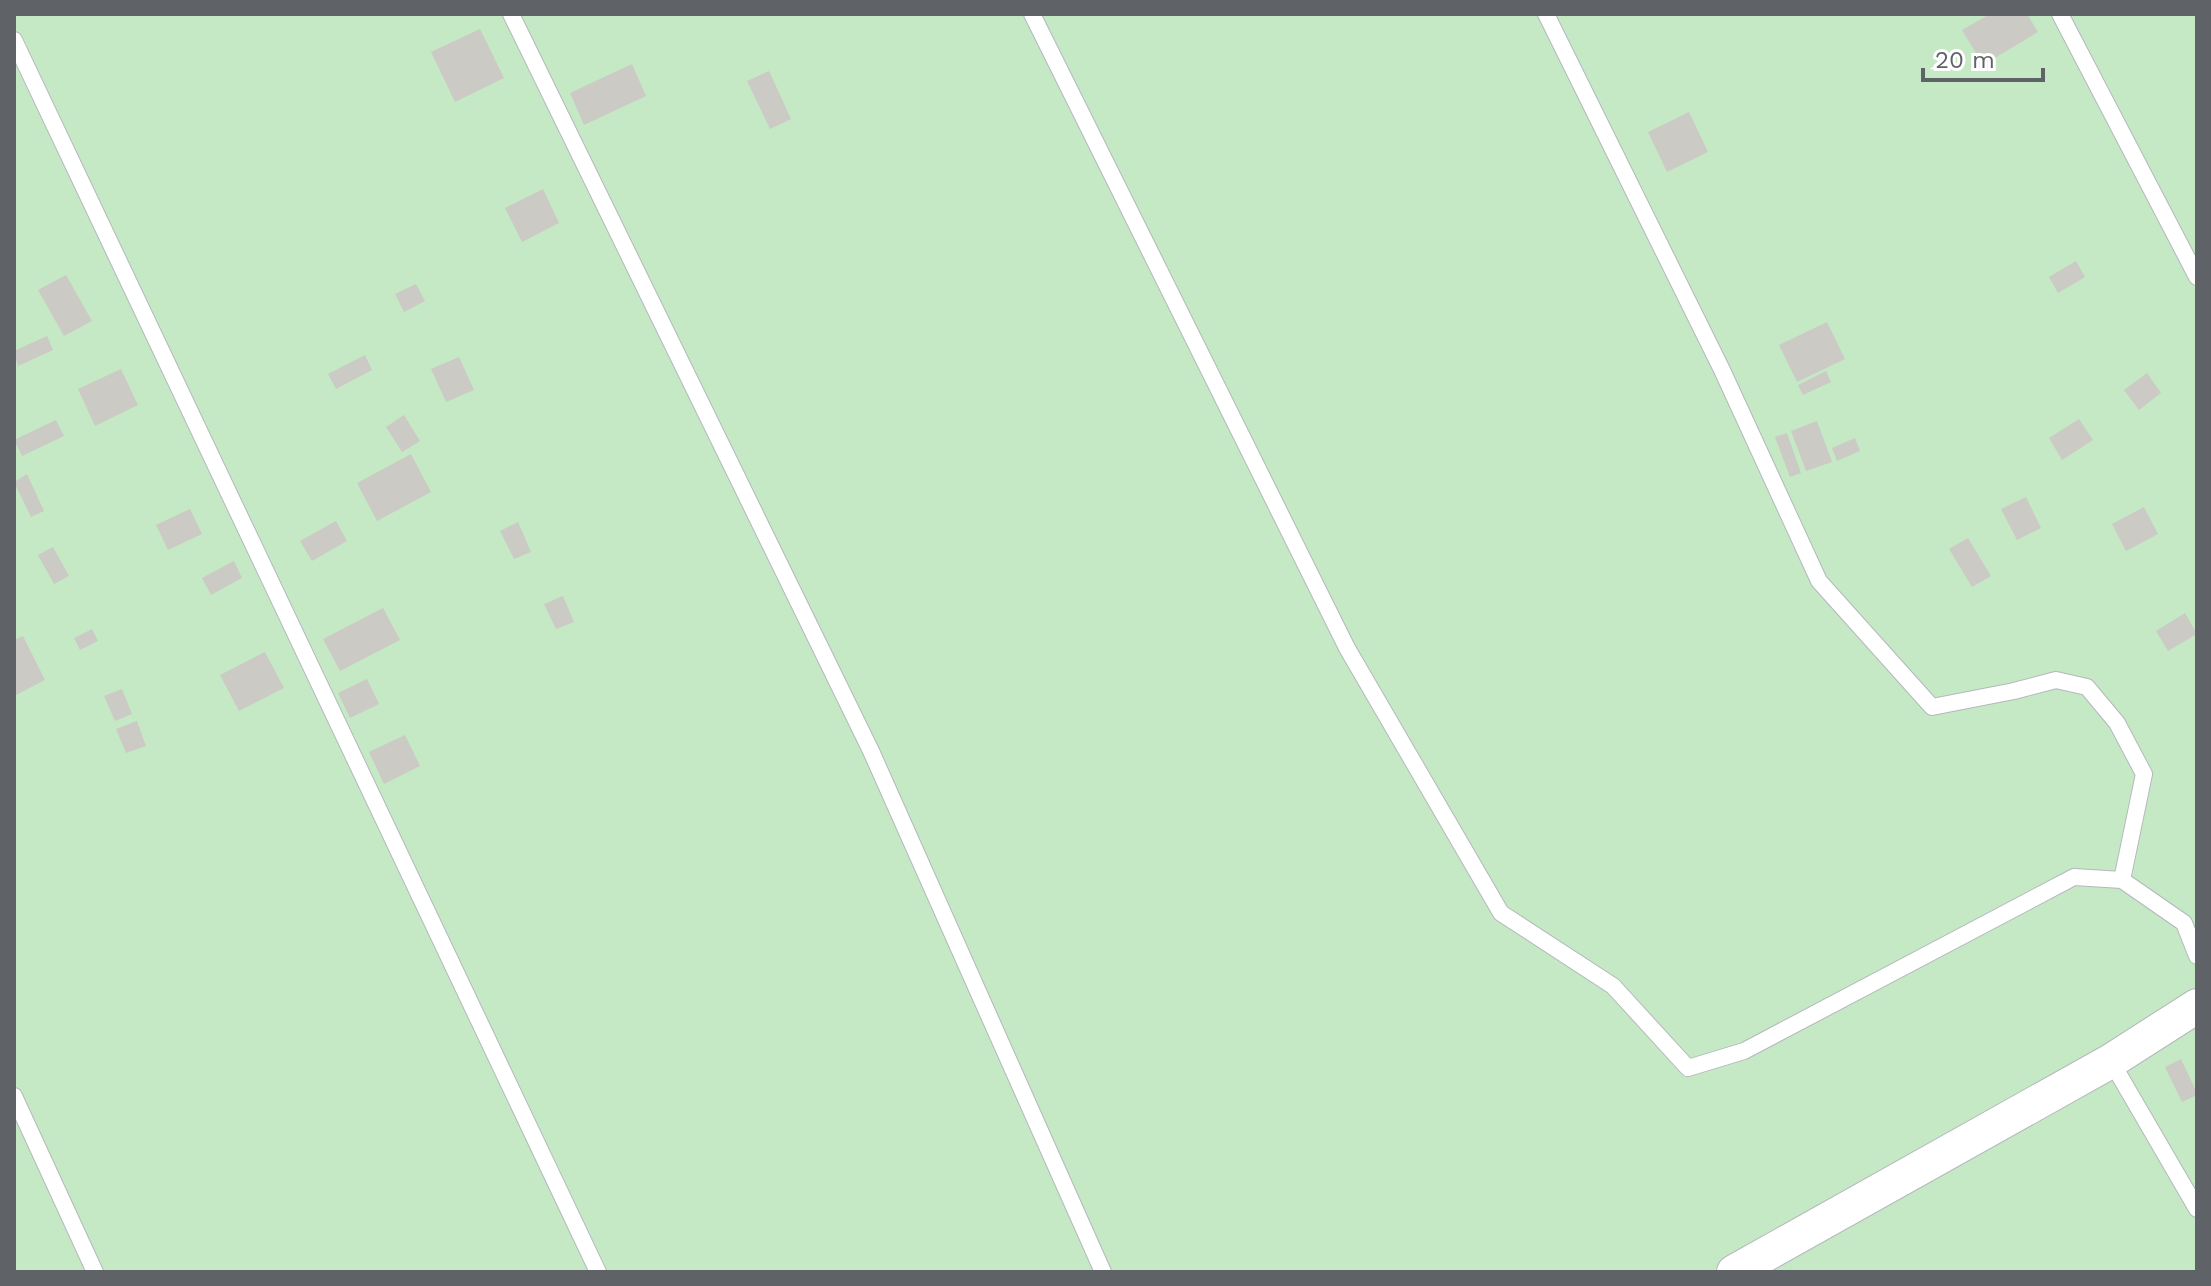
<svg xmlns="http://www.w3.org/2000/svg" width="2211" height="1286" font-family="'Work Sans',sans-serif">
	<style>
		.green { fill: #c5e8c5 }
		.building { fill: #cccac5 }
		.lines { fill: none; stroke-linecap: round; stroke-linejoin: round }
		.service-casing { stroke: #b5b8bc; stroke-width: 18 }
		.minor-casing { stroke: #b5b8bc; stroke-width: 36 }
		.service { stroke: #fff; stroke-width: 16 }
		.minor { stroke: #fff; stroke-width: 34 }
	</style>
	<rect width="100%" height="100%" fill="#f1efe8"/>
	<path class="green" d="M14,14H2197V1272H14Z"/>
	<path class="building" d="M1990,14H2027L2038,32L1983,65L1962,30Z
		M480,29L504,78L455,102L431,52Z
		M632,64L646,96L584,125L570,93Z
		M769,71L791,119L770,129L747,81Z
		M1689,112L1708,152L1667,172L1648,132Z
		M543,189L559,223L522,242L505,208Z
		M2076,261L2085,277L2058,293L2049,277Z
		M66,275L92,321L64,336L38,290Z
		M416,284L425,301L404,312L395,294Z
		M1827,322L1845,359L1797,382L1779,345Z
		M47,336L53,350L18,366L14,351Z
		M365,355L372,370L336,389L328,374Z
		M459,357L474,390L446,402L431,369Z
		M121,369L138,405L95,426L78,389Z
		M1826,371L1831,382L1803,395L1798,385Z
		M2147,373L2161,393L2139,410L2124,390Z
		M404,415L420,441L402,452L386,427Z
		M2079,419L2093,440L2062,460L2049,438Z
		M56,420L64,436L22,456L14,440Z
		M1817,421L1832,462L1806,471L1791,431Z
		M1787,433L1801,473L1790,477L1775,437Z
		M1855,438L1860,451L1837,461L1832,448Z
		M411,454L431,492L377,521L357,483Z
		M27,474L44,511L31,517L14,482Z
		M2026,497L2041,528L2017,540L2001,509Z
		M2144,507L2158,534L2126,551L2112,524Z
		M190,509L202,534L168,550L156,525Z
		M336,521L347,541L312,561L300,541Z
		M518,522L531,552L514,559L500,531Z
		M1968,538L1991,576L1972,587L1949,549Z
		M53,547L69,576L54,584L38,555Z
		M234,561L242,578L211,595L202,578Z
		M563,596L574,622L556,629L544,604Z
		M383,608L400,640L340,671L323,639Z
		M2185,613L2197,634L2168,651L2156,631Z
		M92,629L98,641L80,650L74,638Z
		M23,636L45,680L14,696V640Z
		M265,652L284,688L239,711L220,675Z
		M367,679L379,704L350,718L338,693Z
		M122,689L132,714L115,721L104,696Z
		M137,721L146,746L126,753L116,729Z
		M405,735L420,766L384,784L369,752Z
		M2181,1059L2197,1093V1095L2182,1102L2165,1067Z"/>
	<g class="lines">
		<g class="service-casing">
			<path id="service" d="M511,14L871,751L1103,1272
				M1032,14L1347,648L1501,913L1613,986L1688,1068L1744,1051L2074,877L2122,880
				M1546,14L1722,370L1819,581L1932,707L2014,691L2056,680L2087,687L2117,723L2144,774L2122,880L2184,923L2197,956
				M2060,14L2197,277
				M14,40L598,1272
				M2111,1061L2197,1209
				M14,1096L95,1272"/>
		</g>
		<g class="minor-casing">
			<path id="minor" d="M1734,1272L2111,1061L2197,1006"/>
		</g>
		<use href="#service" class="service"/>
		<use href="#minor" class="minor"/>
	</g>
	<rect width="2211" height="1286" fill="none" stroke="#5f6368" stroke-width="32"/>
	<path d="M1923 68v12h120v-12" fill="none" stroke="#5f6368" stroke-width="4"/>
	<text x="1935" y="68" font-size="24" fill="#5f6368" stroke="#ffffff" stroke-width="6" paint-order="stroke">20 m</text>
</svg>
